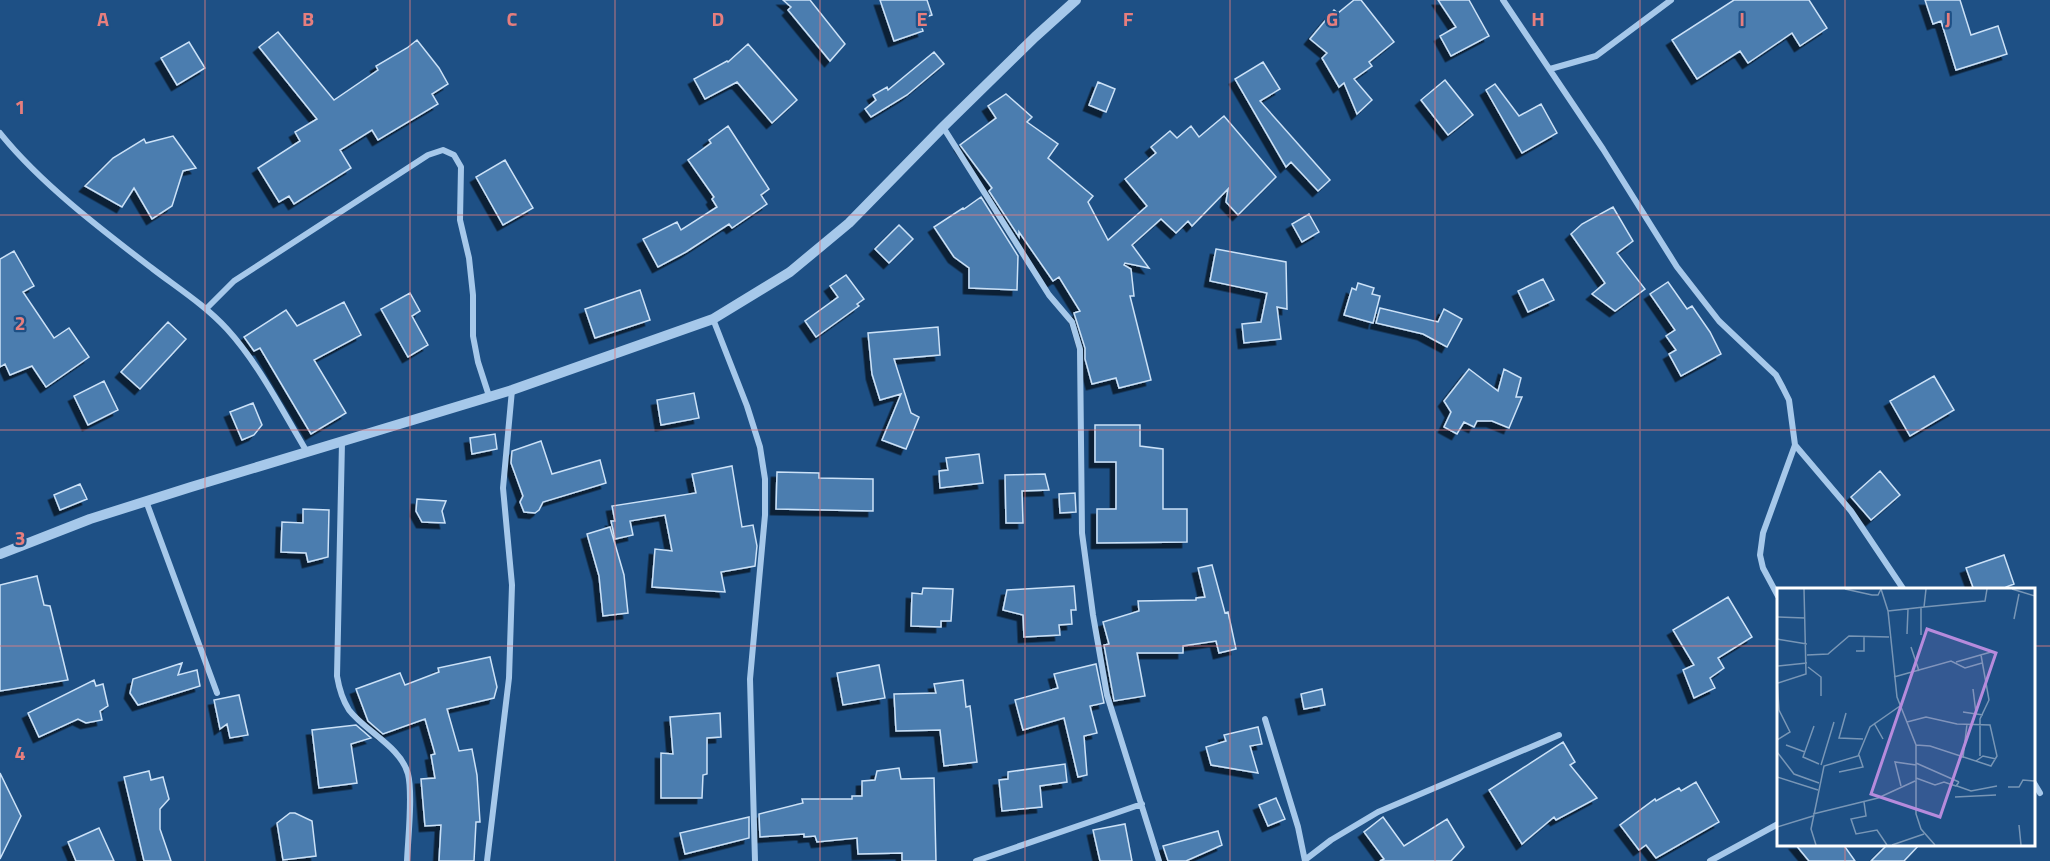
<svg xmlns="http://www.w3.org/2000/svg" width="2050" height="861" font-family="'Titillium Web',sans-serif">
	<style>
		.building { fill: #4b7daf; stroke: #cbe1f7; stroke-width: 1.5; filter: url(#shadow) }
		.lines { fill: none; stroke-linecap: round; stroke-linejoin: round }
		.minor { stroke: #a6c8ea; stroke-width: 6 }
		.tertiary { stroke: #a6c8ea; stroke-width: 10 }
		.grid { fill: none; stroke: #e67e7e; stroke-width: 1.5; stroke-opacity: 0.55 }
		.inset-road { fill: none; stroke: #7896b6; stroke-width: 1.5 }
		.view { fill: #b68bdc; fill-opacity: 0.15; stroke: #b68bdc; stroke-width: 3 }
		.inset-edge { fill: none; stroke: #fff; stroke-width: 3 }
		.grid-label { font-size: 20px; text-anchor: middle; font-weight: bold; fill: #e67e7e; stroke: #1e5085; stroke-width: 4.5; stroke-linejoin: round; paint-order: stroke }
	</style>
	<defs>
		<filter id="shadow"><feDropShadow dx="-5.5" dy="5.5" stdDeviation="0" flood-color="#0009"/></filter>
	</defs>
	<rect width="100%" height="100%" fill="#1e5085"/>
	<path class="building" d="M783,0H810L845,44L830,61L788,10L791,7Z
		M880,0H927L932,15L919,19L923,31L894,41Z
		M1354,0H1361L1394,42L1369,62L1372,66L1354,79L1372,100L1357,114L1344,83L1339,87L1322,58L1327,53L1310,39L1334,10L1338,13Z
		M1438,0H1469L1489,36L1451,56L1440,36L1456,27Z
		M1734,0H1809L1827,28L1800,46L1792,33L1748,63L1740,51L1697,79L1672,40Z
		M1925,0H1960L1971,35L1998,26L2007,54L1956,70L1941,21L1933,24Z
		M278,32L334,100L378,70L376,66L407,48L417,40L439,68L448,84L432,94L438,104L378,140L372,130L340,150L351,168L294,204L289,196L279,202L258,168L300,141L295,132L317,119L259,47Z
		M189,42L205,68L177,85L161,58Z
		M748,44L797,100L772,123L737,82L705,99L694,79L727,61L728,62Z
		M934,52L944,64L907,95L871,117L865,109L876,100L873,95L887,87L888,90Z
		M1263,62L1280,89L1260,101L1330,180L1318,191L1291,162L1286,167L1235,79Z
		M1445,80L1473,115L1448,135L1421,100Z
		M1098,82L1115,89L1106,112L1089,105Z
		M1495,84L1519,116L1541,104L1557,133L1522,153L1486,90Z
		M1006,94L1032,117L1027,122L1058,144L1048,158L1093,196L1088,202L1108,240L1147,206L1125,179L1156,153L1151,147L1170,131L1177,138L1191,126L1199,137L1224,116L1276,177L1238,215L1226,202L1228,189L1192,226L1188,221L1176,233L1161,219L1132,245L1149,268L1125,263L1124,265L1131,269L1134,296H1130L1151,380L1119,388L1116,378L1092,384L1085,359V348L1074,313L1080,311L1059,277L1053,281L1019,232V237L989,191L992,188L960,145L996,118L988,106Z
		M728,126L769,189L761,195L767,204L732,228L729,224L686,252L658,267L643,239L677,222L681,230L717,207L712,199L714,197L688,160L711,143L709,140Z
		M173,136L196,168L183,171L172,206L152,219L134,188L122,207L85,186L113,158L144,139L146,143Z
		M505,160L533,208L503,225L476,177Z
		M981,197L1018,256L1017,290L969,288V268L954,257L934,227L963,208L964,209Z
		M1613,207L1633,241L1617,253L1645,289L1615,311L1592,294L1605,283L1571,234L1582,224Z
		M1309,214L1319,232L1302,242L1292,224Z
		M899,225L913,239L889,263L875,249Z
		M1216,249L1286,262L1287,309L1277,307L1281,339L1244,343L1242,324L1261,322L1267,293L1210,281Z
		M14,251L34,286L23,292L54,338L69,328L89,357L46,387L32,366L10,375L5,364L0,367V259Z
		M846,275L864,299L857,304L859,306L816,337L805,321L838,297L830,286Z
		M1543,279L1554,300L1528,312L1518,291Z
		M1668,282L1687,309L1692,306L1710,332L1721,354L1681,376L1669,354L1676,350L1666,336L1675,330L1650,294Z
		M1358,283L1374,288L1372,294L1380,296L1373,323L1344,315L1352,288L1356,290Z
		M640,290L650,320L595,338L585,309Z
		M410,293L420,311L412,316L428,345L408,357L381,309Z
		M344,302L361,335L314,360L346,413L311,434L260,348L254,351L244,337L286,310L297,326Z
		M1380,308L1438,322L1444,309L1462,319L1447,347L1423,334L1376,323Z
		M168,322L186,339L140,389L121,372Z
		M938,327L940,355L894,359L911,413L919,417L906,449L882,440L901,394L880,400L872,374L868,333Z
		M1469,369L1498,391L1504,369L1521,378L1516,397H1522L1509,428L1492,421H1477L1474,427L1464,422L1457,434L1444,427L1451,412L1444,401Z
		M1934,376L1954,410L1910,436L1890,401Z
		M104,381L118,410L88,425L74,396Z
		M694,393L699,418L661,425L657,400Z
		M253,403L262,425L254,435L242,440L230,412Z
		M1095,425H1140V446L1163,449V509H1187V542L1097,543V509H1116V462H1095Z
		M495,434L497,449L472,454L470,438Z
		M541,441L552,474L600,460L606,483L543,502L539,510L535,513L524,512L520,502L523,496L511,463L512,451Z
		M979,454L983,483L940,488L939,471L948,470L946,458Z
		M732,466L742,527L753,525L757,546L755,566L721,572L725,592L652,587L655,549L672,551L665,515L630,521L633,535L615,539L611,521H615L612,506L696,493L692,474Z
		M1880,471L1900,495L1871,520L1851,497Z
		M777,472L819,473V478L873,479V511L776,509Z
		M1045,474L1049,490L1022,491L1023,523H1006L1005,475Z
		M80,484L87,499L60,510L54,495Z
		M1075,493L1076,512L1060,513L1059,494Z
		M417,499L446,501L442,511L445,523L422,522L416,511Z
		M303,509L329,510L328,557L308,562L306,553L281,552L282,522L303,523Z
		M610,527L624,575L628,613L603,616L599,576L587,534Z
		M2004,555L2014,584L2006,587L2005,590H1974L1966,568Z
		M1212,565L1225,613L1228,612L1236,649L1219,653L1216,641L1183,646V653H1137L1145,696L1114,701L1104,645L1109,644L1103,622L1139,611L1138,601L1196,600V598L1205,597L1198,568Z
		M37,576L44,605L50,606L68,680L0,691V585Z
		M1074,586L1076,610H1071L1072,624L1059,625L1060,635L1024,637L1023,615L1003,610L1007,590Z
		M923,588L953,589L951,621H941V627L911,626L912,593L922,594Z
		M1728,597L1752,637L1718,658L1724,668L1710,678L1715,688L1694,698L1683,670L1694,665L1673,630Z
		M490,657L497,687L494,698L447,709L459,751L472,749L477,775L480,822H476L474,861H439L441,825L425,826L421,779L435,778L431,755L435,754L425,719L383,734L368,721L356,689L400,673L405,685L439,672L438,668Z
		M182,663L178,675L197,670L200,686L138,705L130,693L133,679Z
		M1096,664L1104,703L1090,706L1097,733L1084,736L1087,775L1078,777L1064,718L1023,730L1015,700L1058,688L1054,674Z
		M879,665L885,698L843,705L837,673Z
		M94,680L96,686L103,684L108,706L100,711L102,720L86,723L78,719L39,737L28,713Z
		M963,680L966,707L970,706L977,762L944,766L940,730L896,731L894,694L936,693L934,684Z
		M1322,689L1325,705L1304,709L1301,694Z
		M239,695L248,735L230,738L227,724L220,729L214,700Z
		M720,713L721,737L707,738V774L703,775L702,798H661V753L673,754L670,717Z
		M356,725L371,738L351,744L357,783L319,788L312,730Z
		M1258,727L1262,744L1250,746L1258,773L1211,765L1206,747L1226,741L1224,735Z
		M1563,742L1575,762L1570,765L1597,798L1556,820L1554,817L1522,844L1489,790Z
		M1065,764L1067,782L1040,786L1042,807L1002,811L999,780L1008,779V772Z
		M899,768L901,779L934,778L936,861H902V853L858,854L857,838L817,842L815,836L804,837V834L760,837L759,814L803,803L802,799H852V796H862V781L875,780L877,771Z
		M149,771L151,780L163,777L169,799L160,809V829L171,861H144L124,777Z
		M0,773L21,816L0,859Z
		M1696,782L1719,822L1656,858L1646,845L1639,850L1620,825L1655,799L1656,801L1679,788L1681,791Z
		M1276,798L1285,819L1268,826L1259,805Z
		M290,813H295L312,821L316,856L283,860L277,823Z
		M749,817V838L685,854L680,833Z
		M1383,817L1404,846L1447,819L1464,847L1451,861H1380L1384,859L1364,832Z
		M1125,824L1132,861H1100L1093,830Z
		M99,828L114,861H76L68,842Z
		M1218,831L1222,845L1186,861H1168L1163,846Z
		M1795,844H1843L1855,861H1809Z
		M1888,844H1920L1904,861H1871Z"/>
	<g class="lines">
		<path class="minor" d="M1503,0L1603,149L1677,267L1719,321L1776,375L1783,388L1789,400L1795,445L1763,533L1760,555L1763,568L1778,596
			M1550,69L1596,56L1671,0
			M943,127L1049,295L1072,322L1080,349L1082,533L1093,615L1107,695L1159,861
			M0,133C40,183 102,230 153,269C178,288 206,306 227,329C259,364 283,412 307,452
			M206,309L234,281L428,155L443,150L454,155L461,167L460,220L469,258L473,295V336L478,362L489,396
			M713,319L747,406L760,447L765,479V515L750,679L755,861
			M342,442L337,676C339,688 342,699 349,710C365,731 401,747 408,774C413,794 408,838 407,861
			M1795,445L1851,511L1904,590
			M146,501L217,693
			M1265,719L1298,827L1305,861
			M2034,783L2040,793
			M1305,860L1331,840L1378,812L1559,735
			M487,861L509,678L512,585L503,488L512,390
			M976,861L1142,804
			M1710,861L1778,824"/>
		<path class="tertiary" d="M0,554L90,519L191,487L512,390L713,319L790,272L849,223L943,127L1035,37L1076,0"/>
	</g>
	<path class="grid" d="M205,0V861M410,0V861M615,0V861M820,0V861M1025,0V861M1230,0V861M1435,0V861M1640,0V861M1845,0V590M0,215H2050M0,430H2050M0,646H1778M2034,646H2050M1845,844V861"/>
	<g transform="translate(1777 588)">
		<rect width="258" height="258" fill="#1e5085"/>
		<path class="inset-road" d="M68,1L95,7H101L104,1M104,1L111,23L120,109L139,157V226L144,241L158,257M235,1L258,8M147,19L208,13L210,1M144,20V47M111,23L147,19L149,1M0,29L28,30M237,31L242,6M130,46L131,21M0,51L30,56M134,59L142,83M79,63H87V49M30,67L51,66L72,48L112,49M179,74L214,64M0,78L30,75M31,79L44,89V108M117,89L174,73L188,80L205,75M0,90L2,122L13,144L0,152M1,95L29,86L27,1M196,101L199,125M186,124L206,127M69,125L62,150L86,151M130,134L149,129L180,136L213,137L220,168L214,178L153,158L139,157M97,135L106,151M37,138L26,169L42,176M9,157L28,164M0,164L17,186L42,195M203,168V131L212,112L204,67M186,170L190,136M199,173L206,168L219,171M139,175L182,194M44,177L57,134M62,184L86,179L82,167M0,189L41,202M139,190L158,197L167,194L179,198L182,194M124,198L118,174L139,177M180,198L194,203L220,198M231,199H242L246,192L258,193M178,209L219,207M87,214L89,228L74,231L79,246L100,242L110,257M36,226L101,210L138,193M242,237L244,257M0,239L36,228M39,257L34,241L47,178L81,168L93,139L123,118M115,257L147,246"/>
		<path class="view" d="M150,41L219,65L163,229L94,206Z"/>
		<rect width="258" height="258" class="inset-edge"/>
	</g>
	<g class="grid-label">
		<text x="103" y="26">A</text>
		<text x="308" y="26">B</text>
		<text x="512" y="26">C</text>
		<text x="718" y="26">D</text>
		<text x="922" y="26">E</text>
		<text x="1128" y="26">F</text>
		<text x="1332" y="26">G</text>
		<text x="1538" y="26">H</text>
		<text x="1742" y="26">I</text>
		<text x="1948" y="26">J</text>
		<text x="20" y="114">1</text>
		<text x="20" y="330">2</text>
		<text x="20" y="545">3</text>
		<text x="20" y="760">4</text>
	</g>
</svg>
